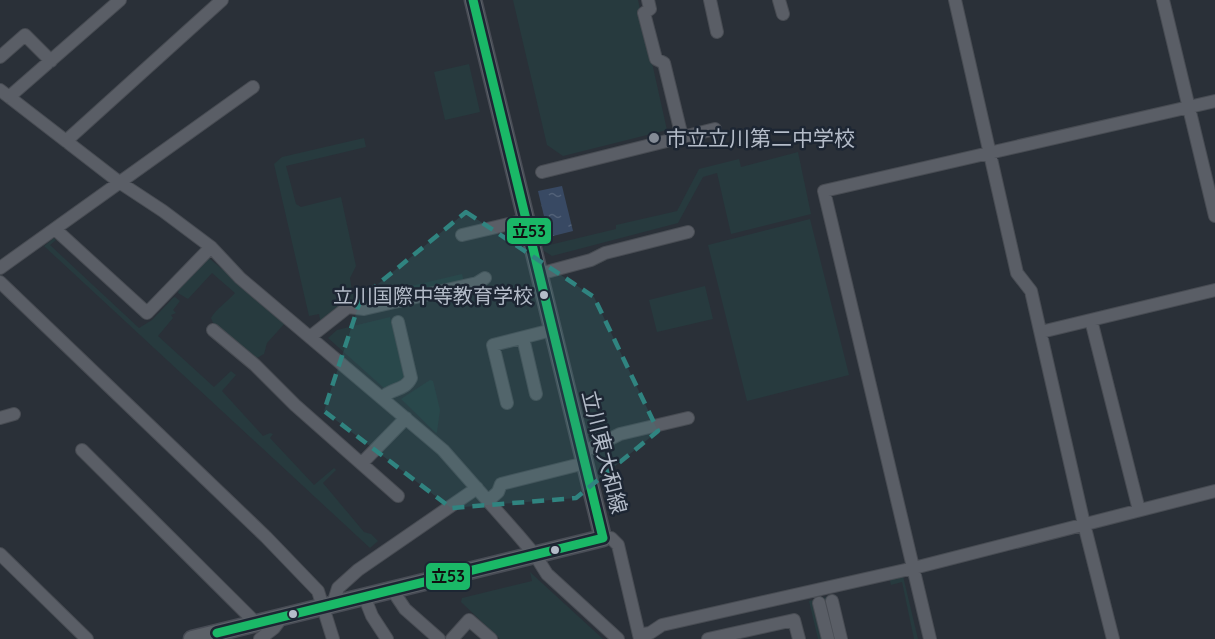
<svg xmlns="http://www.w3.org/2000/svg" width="1215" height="639" font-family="Quicksand,'Noto Sans JP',sans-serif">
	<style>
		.green { fill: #273a3e }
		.water { fill: url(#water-ripples) }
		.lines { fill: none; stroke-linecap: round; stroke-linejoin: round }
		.minor-casing { stroke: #484c53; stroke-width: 14 }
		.major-casing { stroke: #484c55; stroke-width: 19 }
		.minor { stroke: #5a5e66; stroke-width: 12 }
		.major { stroke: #5c6168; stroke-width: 16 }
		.bus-1-casing { stroke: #1d2633; stroke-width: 14 }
		.bus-1 { stroke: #1ab867; stroke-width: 9 }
		.marked { fill: #308480; fill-opacity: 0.2; stroke: #308480; stroke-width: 4.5; stroke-dasharray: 12 8; stroke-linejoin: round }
		.poi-dot { fill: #848b96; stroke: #1d2633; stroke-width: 2 }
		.bus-dot { fill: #b4bcc9; stroke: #1d2633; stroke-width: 2 }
		.labels { text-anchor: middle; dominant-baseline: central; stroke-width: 5; stroke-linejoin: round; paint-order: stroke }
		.bus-label { font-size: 20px; fill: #b4bcc9; stroke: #1d2633; text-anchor: end }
		.poi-label { font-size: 21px; fill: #b4bcc9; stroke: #1d2633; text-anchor: start }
		.street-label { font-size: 21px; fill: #b4bcc9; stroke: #1d2633 }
		.line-badge { stroke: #1d2633; stroke-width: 2 }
		.pale-badge-label { font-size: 16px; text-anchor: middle; font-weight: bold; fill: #111 }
	</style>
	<defs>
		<pattern id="water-ripples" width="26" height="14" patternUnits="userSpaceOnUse" patternTransform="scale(1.5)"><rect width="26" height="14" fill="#384963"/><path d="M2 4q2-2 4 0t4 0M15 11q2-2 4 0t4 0" fill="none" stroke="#526178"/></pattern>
	</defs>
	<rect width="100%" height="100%" fill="#2a3038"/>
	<path class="green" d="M513,0H638L667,130L563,156L547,145Z
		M469,64L480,112L445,120L434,72Z
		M364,138L366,147L286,166L296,204L301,207L341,197L356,266L350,278L352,291L364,297L462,274L464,282L361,306L321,324L319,314L309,316L274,164L282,157Z
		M798,152L811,214L731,234L717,173L703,177L678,223L552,256L541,249L545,246L616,229V225L677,211L699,169L739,159L741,167Z
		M810,219L849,375L747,401L708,245Z
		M54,238L56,240L50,245L139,328L152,320L173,298L175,297L180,301L173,310L176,313L171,315L173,318L158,336L214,387L231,371L236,375L222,391L263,436L270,433L273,434L270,438L314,485L334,468L336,470L323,483L364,532L371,534L378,541L370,548L44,246Z
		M207,259H210L286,322L267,343L264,354L257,358L214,325L211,318C216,309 227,302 235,293L212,273L188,299L178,293L179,289Z
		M705,286L713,319L657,332L649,300Z
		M390,317L404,377L403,380L384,388L328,338L337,330Z
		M430,380L433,381L440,410L437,432L436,433L401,399Z
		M530,572L603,639H500L461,602L462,598L532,581Z
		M903,576L918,639H914L902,582L891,585L890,581L893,578Z
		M836,595L846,639L829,601L813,603L821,639H818L809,601Z"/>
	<path class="water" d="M562,186L573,231L549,237L538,191Z"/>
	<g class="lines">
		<g class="minor-casing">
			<path id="minor" d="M648,0L650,9L644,13L656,59L664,63L682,137
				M710,0L717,32
				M779,0L783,14
				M955,0L1017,273L1031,291L1084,524L1113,639
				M1163,0L1215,216
				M0,57L25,35L51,61
				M0,90L119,182L163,211L211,247L240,278L443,450L518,535L535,555L547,574L618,639
				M9,97L120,0
				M66,141L222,0
				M542,172L715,129
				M56,230L147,313L211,247
				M462,235L526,220
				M0,268L253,87
				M539,274L591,260L605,253L688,232
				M0,282L266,537L318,591L333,639
				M1091,320L1139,510
				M213,330L255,365L295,405L398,496
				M1041,332L1215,290
				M310,337L348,307L364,309L477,283L485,278
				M523,338L536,394
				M382,398C391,388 405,391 411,378L398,322
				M507,403L493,345L552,330
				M0,418L14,414
				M82,450L256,623
				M581,450L592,448L620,434L688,418
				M362,463L406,418
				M489,500L498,492L501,484L585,463
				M603,538H611L618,545L640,639
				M0,554L87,639
				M393,591L405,609L439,639
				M364,596L372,616L387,639
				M832,601L841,639
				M819,603L828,639
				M333,604L338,588L358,570L477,488
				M639,635L650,633L662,625L914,568L1215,491
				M260,639L274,628L283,616
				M452,639L469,620L491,639
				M708,639L794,620L799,639
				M930,639L824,191L1215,101"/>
		</g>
		<g class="major-casing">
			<path id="major" d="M192,639L603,538L473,0"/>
		</g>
		<use href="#minor" class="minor"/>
		<use href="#major" class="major"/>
		<g class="bus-1-casing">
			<path id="bus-1" d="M217,633L603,538L473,0"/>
		</g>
		<use href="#bus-1" class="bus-1"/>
	</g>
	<path class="marked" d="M466,212L594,297L658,431L576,498L451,508L324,411L361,298Z"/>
	<circle class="poi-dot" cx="654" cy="138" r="6"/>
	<g class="bus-dot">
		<circle cx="544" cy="295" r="5"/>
		<circle cx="555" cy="550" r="5"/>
		<circle cx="293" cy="614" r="5"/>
	</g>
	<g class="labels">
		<g class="bus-label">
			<text x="533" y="295">立川国際中等教育学校</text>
		</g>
		<g class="poi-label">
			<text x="666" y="138">市立立川第二中学校</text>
		</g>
		<g class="street-label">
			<text transform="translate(605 452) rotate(76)">立川東大和線</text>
		</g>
	</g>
	<g class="line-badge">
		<rect x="506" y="217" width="46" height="28" rx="6" fill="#1ab867"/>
		<rect x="425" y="562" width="46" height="29" rx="6" fill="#1ab867"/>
	</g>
	<g class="pale-badge-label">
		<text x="529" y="237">立53</text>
		<text x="448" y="582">立53</text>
	</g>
</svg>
